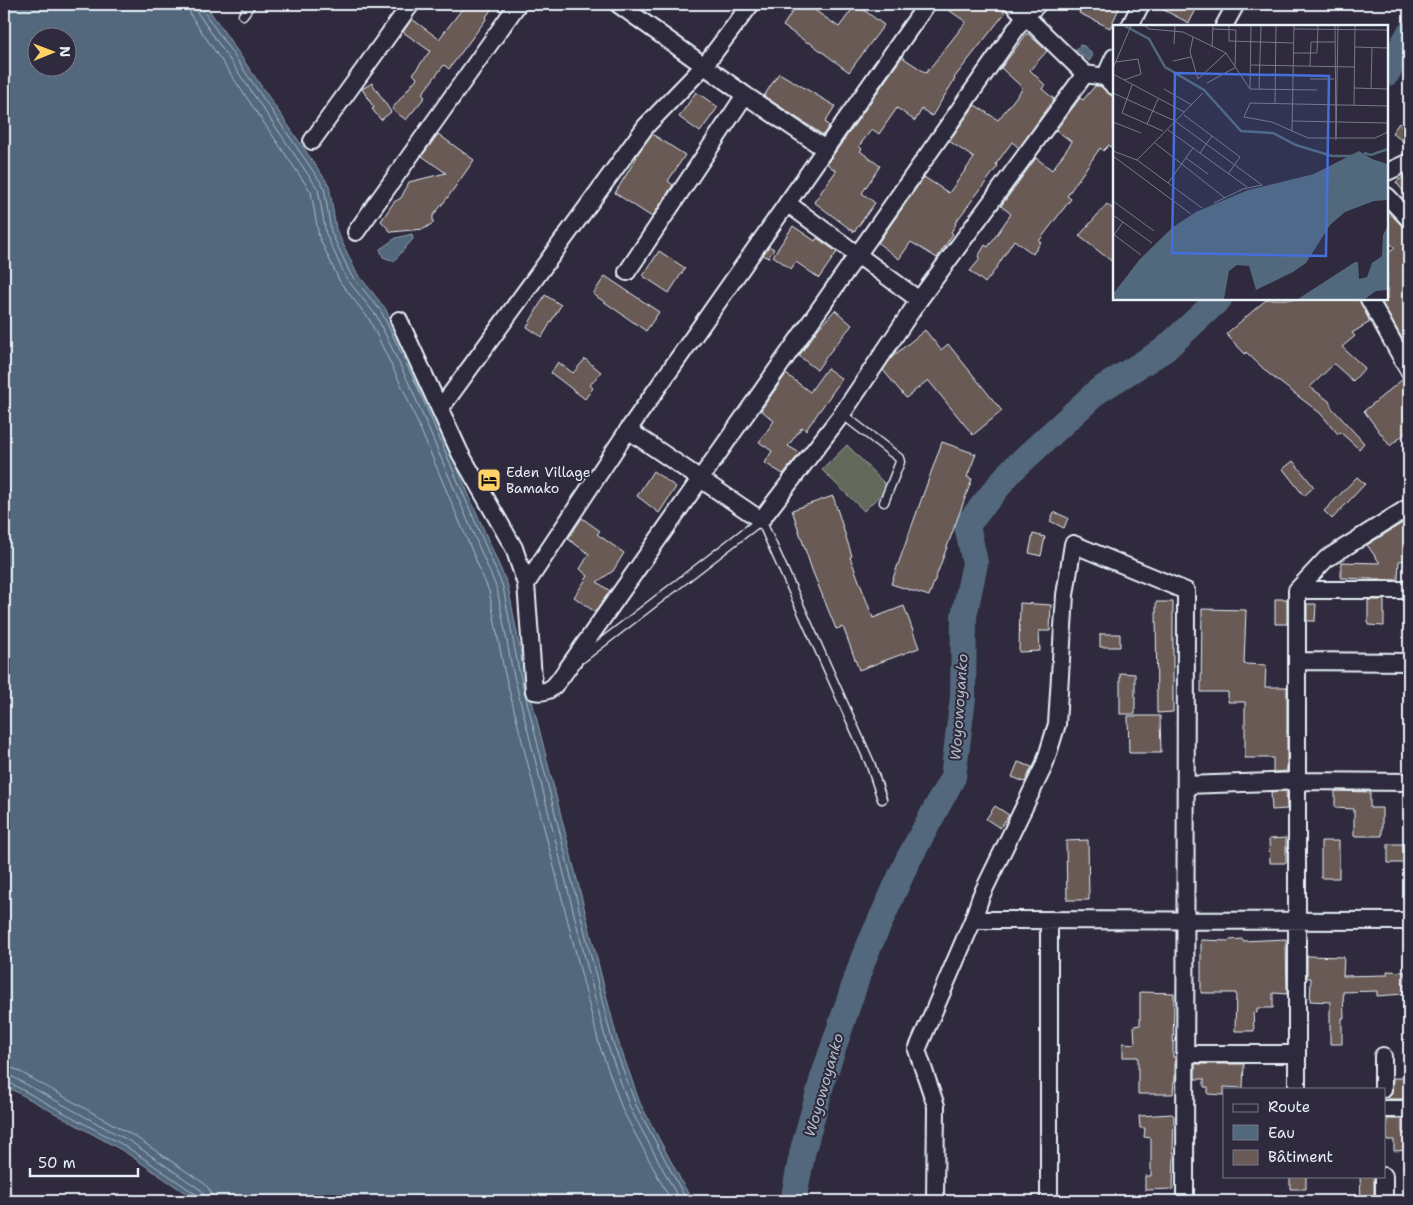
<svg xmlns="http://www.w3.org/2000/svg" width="1413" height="1205" font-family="'Shantell Sans',sans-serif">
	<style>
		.green { fill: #62685a; stroke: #a5aca9 }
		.water { fill: #52687d; stroke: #8e9fae; fill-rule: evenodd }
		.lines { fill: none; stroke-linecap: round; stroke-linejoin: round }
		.shore { stroke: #acbac7; stroke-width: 1 }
		.river { stroke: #52687d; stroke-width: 26 }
		.building { fill: #695a57; stroke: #e8f1f8 }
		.lane-casing { stroke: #e8f1f8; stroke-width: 11 }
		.street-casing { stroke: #e8f1f8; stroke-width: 20 }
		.lane { stroke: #2f2a3d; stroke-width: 8 }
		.street { stroke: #2f2a3d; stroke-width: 16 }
		.labels { text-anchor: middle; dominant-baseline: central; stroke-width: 4; stroke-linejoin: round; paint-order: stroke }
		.poi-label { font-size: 14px; fill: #e8f1f8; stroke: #2f2a3d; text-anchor: start }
		.water-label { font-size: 15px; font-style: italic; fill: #acbac7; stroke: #2f2a3d }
		.inset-river { fill: none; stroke: #52687d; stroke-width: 2.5 }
		.inset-road { fill: none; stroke: #797a88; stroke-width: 1 }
		.view { fill: #466fde; fill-opacity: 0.15; stroke: #466fde; stroke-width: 2.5 }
		.inset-edge { fill: none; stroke: #e8f1f8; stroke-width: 2.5 }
	</style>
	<rect width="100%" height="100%" fill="#2f2a3d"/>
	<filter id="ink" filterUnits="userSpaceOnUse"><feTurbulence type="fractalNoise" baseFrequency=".02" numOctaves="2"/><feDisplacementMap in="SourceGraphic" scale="10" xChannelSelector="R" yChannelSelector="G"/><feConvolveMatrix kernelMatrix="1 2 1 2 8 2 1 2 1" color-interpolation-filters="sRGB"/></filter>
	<g filter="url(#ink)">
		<path class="green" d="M847,445L888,487L864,511L822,470Z"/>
		<path class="water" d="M4,4H205L329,185L336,229L356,272L385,308L422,386L508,586L523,665L617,1038L640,1103L692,1201H197L125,1152L4,1085ZM38,38H68V68H38Z
			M1080,45L1084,46L1093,55L1089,61L1076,50Z
			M412,234L413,239L394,261L383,257L380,249L396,238Z"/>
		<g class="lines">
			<path class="shore" d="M188,4L191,16L311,192L319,237L340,282L369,319L405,393L489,591L504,670L599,1044L623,1111L671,1201
				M195,4L197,12L318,189L326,234L346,278L376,315L412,390L497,589L512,668L606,1041L630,1108L680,1201
				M201,4L202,9L324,187L331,232L351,275L381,311L418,388L503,587L518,666L612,1040L636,1105L687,1201
				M4,1067L15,1069L134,1136L205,1184L211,1192L213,1201
				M4,1075L11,1076L131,1142L201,1190L204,1195L206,1201
				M4,1081L8,1082L127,1147L197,1195L199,1201"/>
			<path class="river" d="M1387,73L1409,34
				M793,1201L803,1150L823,1078L864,957L907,862L953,777L963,698L964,616L975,563L967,525L1010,472L1098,391L1164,350L1219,299"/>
		</g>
		<path class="building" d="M466,4H495L486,17L487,18L449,69L444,65L422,94L425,97L406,120L392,109L417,78L413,74L430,51L403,32L412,19L439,39Z
			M797,4H816L813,9L839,27L856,4L884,25L849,72L809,42L808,43L783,26Z
			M940,4H994L1005,13L954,78L955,79L932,116L922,109L915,121L897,108L879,134L872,129L859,146L862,149L860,151L880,166L862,193L875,203L854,232L814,202L836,171L827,164L902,57L926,73L966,22Z
			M1082,4H1121L1110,28L1079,13Z
			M1152,4H1199L1189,23Z
			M1027,33L1047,51L1030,70L1045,85L1042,89L1054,99L1019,148L1012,142L996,164L998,166L955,223L956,224L951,232L953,234L937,258L911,242L899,259L878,243L924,177L949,193L974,158L949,141L975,105L998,120L1023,88L1001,68Z
			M779,73L835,106L825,122L829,126L823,135L764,96Z
			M372,83L391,112L381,120L372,109L374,108L362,89Z
			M1095,86H1100L1114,98V150L1109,145L1103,151L1100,148L1067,196L1071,199L1039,241L1041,242L1033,254L1014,240L995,270L985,283L970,271L980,259L978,257L985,245L988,247L1011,214L1001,206L1036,158L1052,170L1072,142L1056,130L1080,98L1083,100Z
			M696,92L718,107L700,132L679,117Z
			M1409,120V146L1392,133L1399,123L1402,126Z
			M438,134L474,160L448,197L433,216V223L424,229L391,232L381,221L394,202L401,198L409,182L446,173L422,156Z
			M652,134L685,155L668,181L673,185L652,217L615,193L637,157L636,156Z
			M1409,173V199L1396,182Z
			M1107,204L1114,210V263L1079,236Z
			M1387,210L1402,226L1409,229V351L1380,299H1387V254L1395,248L1387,240Z
			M793,226L815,241L817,238L837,252L819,278L796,262L791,269L773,256Z
			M769,246L774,249L768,258L763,255Z
			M659,251L685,268L669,293L643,276Z
			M605,276L659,312L646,331L593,294Z
			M545,295L561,305L542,337L527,327Z
			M1267,299H1359L1370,322L1352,333L1355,336L1342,347L1365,368L1353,381L1334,364L1310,387L1329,401L1332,408L1364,443L1359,449L1340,432L1338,434L1320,413L1269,374L1246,352L1245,354L1226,334Z
			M835,310L852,325L829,353L817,370L799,356L818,329Z
			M925,330L941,350L948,344L1002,411L973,435L928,380L906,398L883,370L892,357Z
			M585,359L601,372L590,385L593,388L585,399L551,373L558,362L573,373Z
			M827,368L842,379L806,430L802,427L788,446L800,453L783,474L765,463L772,451L759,442L774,421L761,410L786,374L810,392Z
			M1403,379L1409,381V430L1390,446L1364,411Z
			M942,442L976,454L967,477L972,479L929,596L891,584Z
			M1293,461L1314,487L1304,496L1283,469Z
			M653,471L676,487L659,513L637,496Z
			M1357,477L1365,484L1332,519L1324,511Z
			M833,496L852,556L850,557L873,618L904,606L919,648L859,670L843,627L836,629L812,570L792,510Z
			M1054,512L1068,518L1064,528L1050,521Z
			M582,518L600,531L597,534L624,553L613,571L597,582L610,591L595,612L574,597L588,576L580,569L589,554L568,539Z
			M1409,519V560L1399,561L1398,580L1341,578V562L1380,563L1367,545Z
			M1033,534L1045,537L1041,556L1029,553Z
			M1275,599H1287V624H1275Z
			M1368,600H1384V626L1368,625Z
			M1156,602H1173V712L1157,713Z
			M1020,603L1051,605L1050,631H1039L1040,651L1019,652Z
			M1307,604H1316L1315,621H1307Z
			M1202,609L1246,610L1244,664L1266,665L1265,687H1287V771L1273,772V758H1245V702H1228V692H1201Z
			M1100,634H1120V647H1100Z
			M1120,673L1135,674V714H1120Z
			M1128,716H1160L1161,753H1129Z
			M1018,762L1032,767L1025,782L1012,777Z
			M1286,791L1287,809L1272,810L1271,792Z
			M1335,791L1370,792V808H1382V836H1354V809L1335,808Z
			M995,806L1009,815L1000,828L986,819Z
			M1286,838V863H1270L1269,839Z
			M1088,840L1089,900H1067L1066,841Z
			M1321,841H1339V878H1321Z
			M1388,844H1409V863H1388Z
			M1243,939V941L1286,939L1287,994L1273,993V1008H1257V1013L1253,1012L1254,1031H1235L1236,993H1201V940L1229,941V940Z
			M1307,956L1344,957L1343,976L1387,975V971L1405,972L1403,994L1377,996V991L1343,992L1344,1018H1342V1044H1330V1002L1310,1001L1311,978H1307Z
			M1140,992L1174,993L1173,1057H1175V1081H1174L1173,1094H1138V1057H1123V1043L1135,1044L1134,1026L1140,1025Z
			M1195,1064H1244L1243,1088L1224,1087V1095L1208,1094V1087H1204V1079H1195Z
			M1393,1078H1409V1099H1387L1392,1094Z
			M1172,1114L1174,1116L1173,1152H1174L1173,1189L1145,1190V1176H1151V1138L1144,1137L1145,1128H1140L1139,1116Z
			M1387,1119H1402V1133L1409,1134V1150L1394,1151V1140H1387Z
			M1290,1176H1306V1189H1290Z
			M1360,1176H1374V1201H1361Z"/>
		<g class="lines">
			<g class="lane-casing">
				<path id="lane" d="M243,15L251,4
					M842,414L899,458L900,462L884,502
					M582,658L761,520L870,763L882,799"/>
			</g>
			<g class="street-casing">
				<path id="street" d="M618,4L745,95L825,149
					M1013,4L1085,74L1105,77L1114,86
					M1130,26L1141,4
					M1224,26L1236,4
					M1105,77L1114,57
					M312,141L411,4
					M1387,172L1409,162
					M1387,196L1409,219
					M787,203L919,300
					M356,232L518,4
					M627,272L745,95
					M1369,299L1409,371
					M399,320L460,453L514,548L526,584L534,691C552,695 557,682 567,669L1025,16L1038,4
					M440,409L646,126L704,66L751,4
					M628,430L761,520L842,414L919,300L1085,74
					M526,584L628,430L927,4
					M1297,590H1409
					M1297,661L1409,662
					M1186,785L1297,781L1409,782
					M973,920L1409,921
					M1185,1054H1297
					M1383,1056V1089
					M1297,1089V590L1326,559L1409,507
					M1384,1109H1409
					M1384,1176V1201
					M935,1201L936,1106L917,1050L973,920L981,896L1044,766L1057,724L1065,595L1073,544L1186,591L1185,1201
					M1049,1201V920"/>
			</g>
			<use href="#lane" class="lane"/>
			<use href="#street" class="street"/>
		</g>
	</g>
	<defs>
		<g id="hotel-square" transform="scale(1.25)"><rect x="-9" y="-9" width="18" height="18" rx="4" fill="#ffd166" stroke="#2f2a3d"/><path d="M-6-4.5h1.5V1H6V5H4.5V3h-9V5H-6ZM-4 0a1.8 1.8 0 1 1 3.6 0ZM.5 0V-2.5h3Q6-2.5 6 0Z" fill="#111"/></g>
	</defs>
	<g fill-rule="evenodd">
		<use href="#hotel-square" x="489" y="480"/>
	</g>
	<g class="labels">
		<g class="poi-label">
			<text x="506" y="472">Eden Village<tspan x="506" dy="16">Bamako</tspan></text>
		</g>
		<g class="water-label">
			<text transform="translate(959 707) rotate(-86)">Woyowoyanko</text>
			<text transform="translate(824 1085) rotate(-74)">Woyowoyanko</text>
		</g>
	</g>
	<g transform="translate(1113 25)">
		<rect width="275" height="275" fill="#2f2a3d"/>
		<path d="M246,126L259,134L275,139V175L261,176L232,187L217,200L193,238L180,247L143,265L136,241L124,240L116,246L111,274H0V269L27,234L60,202L83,187L135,165L201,149ZM275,200V265L263,266L252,274H185L242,237H245L246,254L254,252L259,238L269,231L270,210Z" fill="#52687d"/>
		<path class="inset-river" d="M12,1L36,14L52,42L91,65L128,106L160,108L183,120L219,131H245M251,128L258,130L275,124"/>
		<path class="inset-road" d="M32,1L36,4L70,7L113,28L137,64L204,65M116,1V16L180,18M222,1L223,115M100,4L123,5L122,41M181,4L275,5M80,12L77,27L85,54L113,28M61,19L62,1M99,22L100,1M242,22L275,23M180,28H204L205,1M60,36L78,32M3,37L25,34L28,49L11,55M138,40L241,42M197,41L198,17H222M0,43L18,1M0,49L71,87M197,54H221M94,58L123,42M19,60L9,88L50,106M137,63L138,1M241,63L275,64M258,63L259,23M51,64L79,80M146,64L148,1M0,68L62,96L149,160L130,164L101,178M162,79L163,1M241,80L242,1M275,81L137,78L131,92L159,97L195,113H262L275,107M71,90L127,132L115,149M179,96L275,98M0,97L28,108M34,99L45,74M55,105L134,162M179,106L181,1M274,108L275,77M223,112L225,1M42,118L112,173M0,126L24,135L89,183M87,128L99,111M0,131L78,189M73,133L95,149M24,135L90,68M55,158L80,123M0,176L41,206M0,190L39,218M0,209L28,230M1,210L10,197"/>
		<path class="view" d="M62,48L216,51L213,231L59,228Z"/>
		<rect width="275" height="275" class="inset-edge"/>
	</g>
	<rect width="1413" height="1205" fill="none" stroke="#2f2a3d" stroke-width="20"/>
	<rect x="10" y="10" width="1393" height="1185" fill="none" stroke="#e8f1f8" stroke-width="2" filter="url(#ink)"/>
	<rect x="1223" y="1088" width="162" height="90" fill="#2f2a3d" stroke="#797a88"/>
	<rect x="1233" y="1104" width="25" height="8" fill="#2f2a3d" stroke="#797a88"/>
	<text x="1268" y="1112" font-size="15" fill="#e8f1f8">Route</text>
	<rect x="1233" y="1125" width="25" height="15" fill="#52687d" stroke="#797a88"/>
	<text x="1268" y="1138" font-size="15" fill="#e8f1f8">Eau</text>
	<rect x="1233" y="1150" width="25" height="15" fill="#695a57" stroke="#797a88"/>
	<text x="1268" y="1162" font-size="15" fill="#e8f1f8">Bâtiment</text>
	<g transform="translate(52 52) rotate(89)"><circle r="24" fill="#2f2a3d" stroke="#797a88"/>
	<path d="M0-4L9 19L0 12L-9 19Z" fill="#ffd166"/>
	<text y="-8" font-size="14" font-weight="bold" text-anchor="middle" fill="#e8f1f8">N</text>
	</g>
	<path d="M30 1168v8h108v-8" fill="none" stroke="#e8f1f8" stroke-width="2.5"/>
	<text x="38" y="1168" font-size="15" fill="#e8f1f8" stroke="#2f2a3d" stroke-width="4" paint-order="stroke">50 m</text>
</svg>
